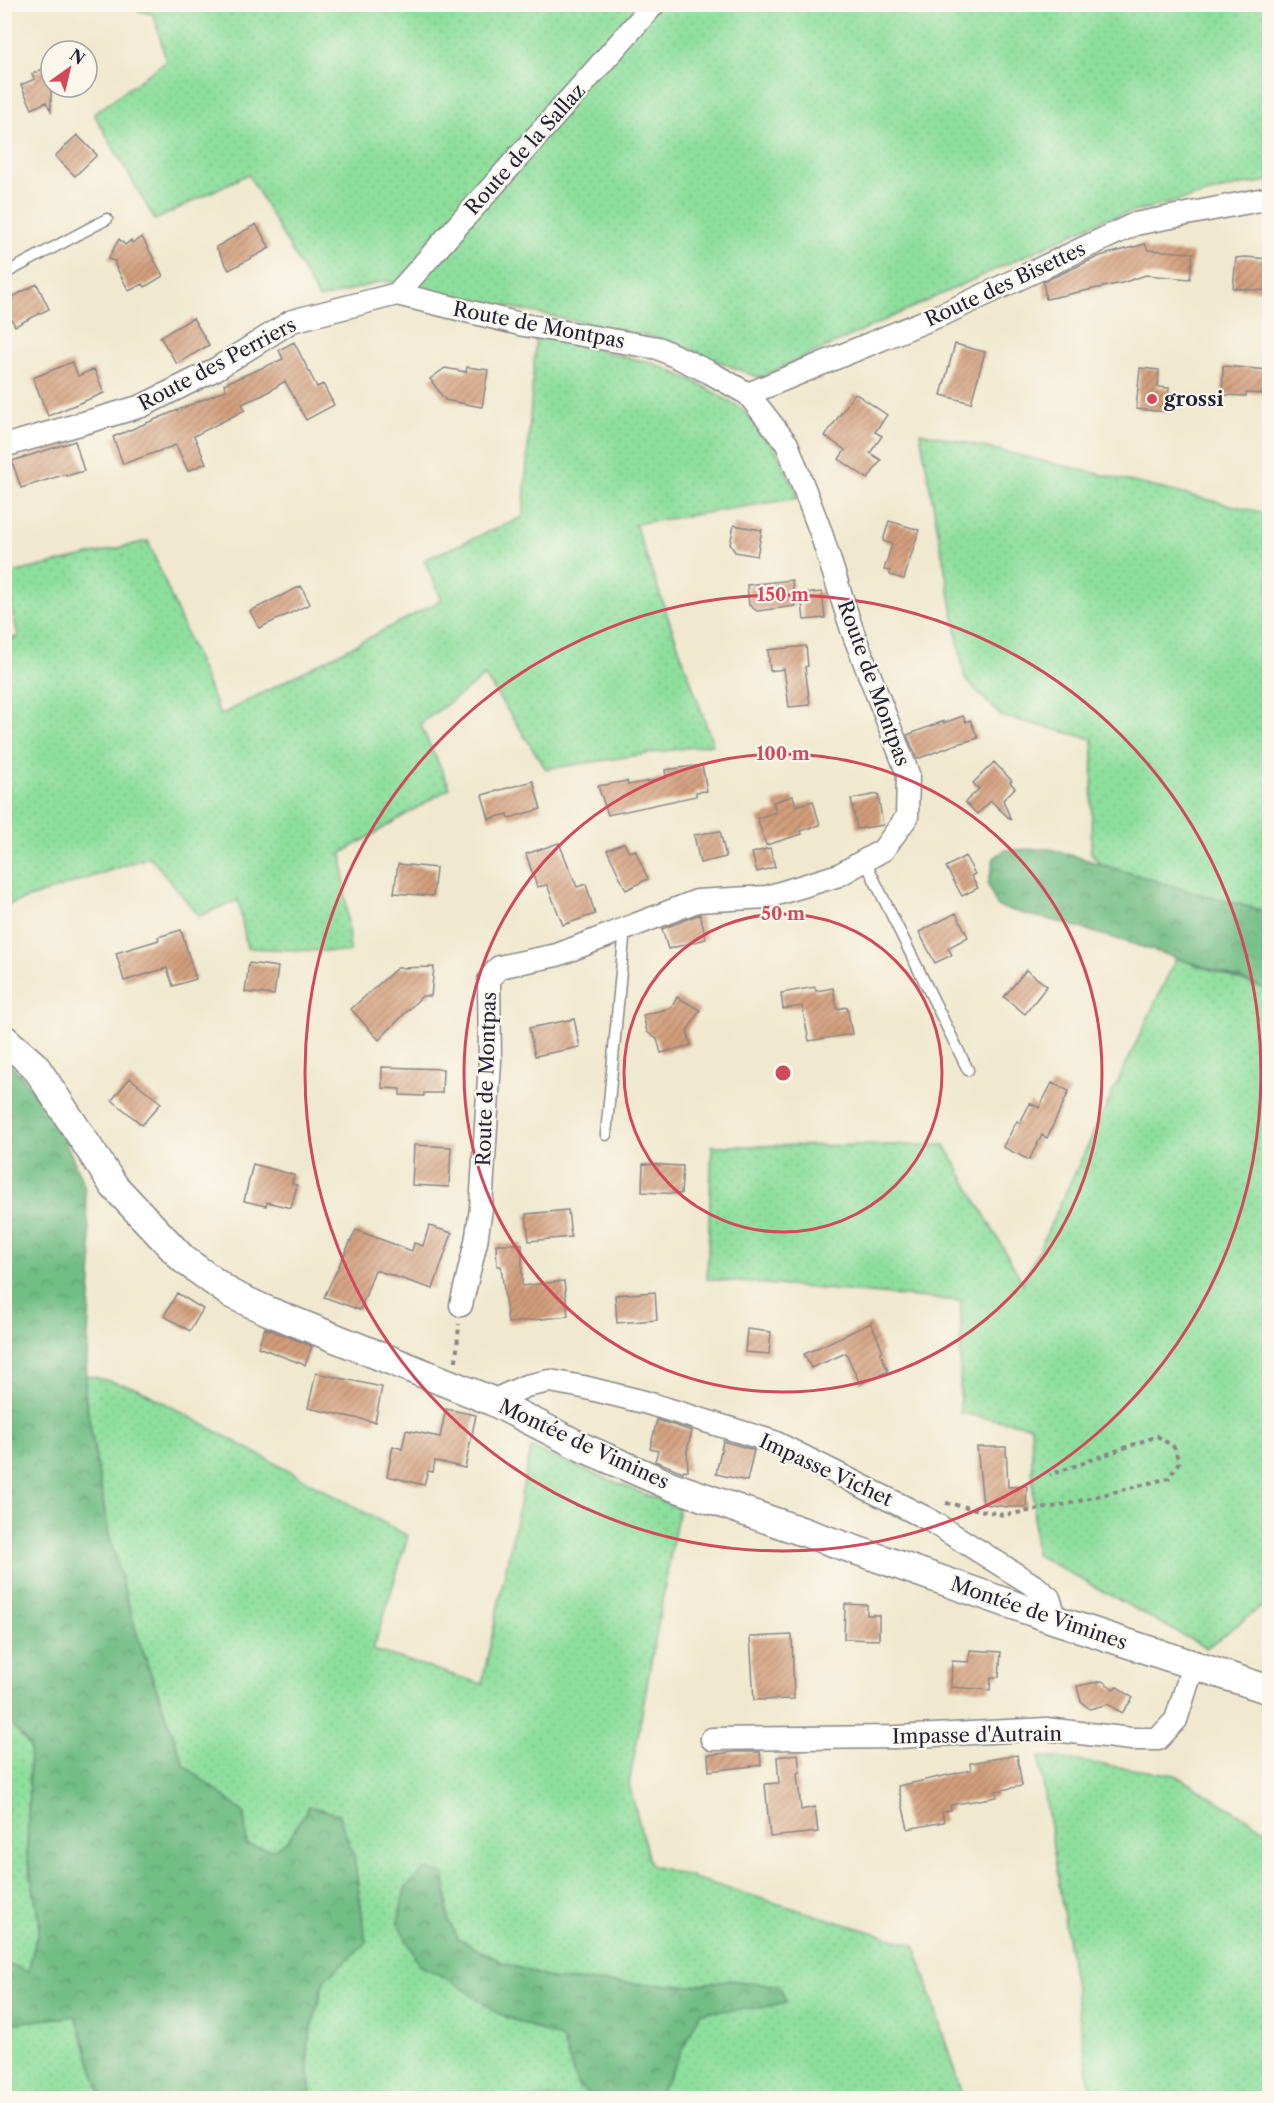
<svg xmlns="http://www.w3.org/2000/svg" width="1274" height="2103" font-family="'Libre Caslon Text',serif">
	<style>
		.grass { fill: url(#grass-dots); stroke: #58806c; stroke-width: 1.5 }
		.forest { fill: url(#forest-crowns); stroke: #4a7060; stroke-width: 1.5 }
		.building { fill: url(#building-hatch) }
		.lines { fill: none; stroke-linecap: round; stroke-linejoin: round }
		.service-casing { stroke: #898685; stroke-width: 13 }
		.minor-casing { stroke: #898685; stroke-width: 25 }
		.tertiary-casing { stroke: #898685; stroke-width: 31 }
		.path { stroke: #898685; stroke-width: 4; stroke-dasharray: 4.5 4.5; stroke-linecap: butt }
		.service { stroke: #fff; stroke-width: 10 }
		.minor { stroke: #fff; stroke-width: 22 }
		.tertiary { stroke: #fff; stroke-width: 28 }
		.ring { fill: none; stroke: #d1495b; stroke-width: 3 }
		.poi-dot { fill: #d1495b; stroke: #fbf7ec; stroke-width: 2 }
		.labels { text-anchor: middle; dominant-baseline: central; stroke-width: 4.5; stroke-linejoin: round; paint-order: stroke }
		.street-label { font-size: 20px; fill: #22223b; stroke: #fbf7ec }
		.poi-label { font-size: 20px; font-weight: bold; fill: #22223b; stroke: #fbf7ec; text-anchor: start }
		.centre { fill: #d1495b; stroke: #fbf7ec; stroke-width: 3 }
		.ring-label { font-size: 18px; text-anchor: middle; font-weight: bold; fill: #d1495b; stroke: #fbf7ec; stroke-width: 4.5; stroke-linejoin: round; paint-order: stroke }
	</style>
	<defs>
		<pattern id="grass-dots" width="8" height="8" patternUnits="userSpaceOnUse" patternTransform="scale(1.5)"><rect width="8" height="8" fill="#8edf9e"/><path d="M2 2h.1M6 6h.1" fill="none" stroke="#7abf89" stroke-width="1.8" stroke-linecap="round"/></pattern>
		<pattern id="forest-crowns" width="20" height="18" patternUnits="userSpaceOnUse" patternTransform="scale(1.5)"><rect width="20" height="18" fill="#72be85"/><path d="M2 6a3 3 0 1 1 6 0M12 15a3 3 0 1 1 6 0" fill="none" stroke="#5d9a6e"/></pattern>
		<pattern id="building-hatch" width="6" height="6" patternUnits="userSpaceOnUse" patternTransform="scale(1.5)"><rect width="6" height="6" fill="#d39e7b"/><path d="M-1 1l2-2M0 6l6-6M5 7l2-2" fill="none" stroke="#ab8066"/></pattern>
	</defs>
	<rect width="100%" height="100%" fill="#fbf7ec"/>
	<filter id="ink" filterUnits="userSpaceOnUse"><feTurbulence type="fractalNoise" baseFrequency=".0167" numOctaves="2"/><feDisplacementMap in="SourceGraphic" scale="12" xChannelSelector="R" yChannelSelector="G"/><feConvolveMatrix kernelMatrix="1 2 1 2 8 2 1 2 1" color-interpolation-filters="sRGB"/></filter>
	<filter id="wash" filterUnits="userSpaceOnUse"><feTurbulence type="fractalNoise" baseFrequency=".008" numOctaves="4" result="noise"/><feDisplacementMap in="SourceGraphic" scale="24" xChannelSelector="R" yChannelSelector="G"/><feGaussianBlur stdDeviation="1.35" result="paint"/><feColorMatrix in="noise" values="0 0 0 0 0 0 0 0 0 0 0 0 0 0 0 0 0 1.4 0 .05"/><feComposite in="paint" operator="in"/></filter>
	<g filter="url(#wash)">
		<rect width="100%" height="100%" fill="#f0e9cf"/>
		<path class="grass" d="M120,5H1269V181L1242,185L1105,219L759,378L667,340L383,281L319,299L248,174L155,220L94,114L166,61L154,15Z
			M536,335L655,364L694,381L741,408L773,444L799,498L635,524L713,744L546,769L485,676L420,724L450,788L342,853L350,952L247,948L238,900L199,916L150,857L5,906L4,642L18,636L4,575L148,541L220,715L442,600L424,560L523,517Z
			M920,432L1269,514V912L1206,896L1101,865L1091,853L1093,739L1001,716L965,679Z
			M1176,958L1269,990V1601L1206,1648L1035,1554L1031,1426L960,1413L961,1301L707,1279L712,1146L945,1145L1023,1283Z
			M85,1375L137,1388L408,1536L373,1650L482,1684L531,1448L679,1508L629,1784L650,1865L915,1945L963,2098H311L307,2047L324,1980L366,1942L354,1857L338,1814L289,1839L273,1850L247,1845L243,1813L184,1765L138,1638L109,1536L85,1395Z
			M4,1716L30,1746L27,1855L40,1923L28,1973L15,1966L5,1965Z
			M1039,1756L1175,1775L1269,1832V2098H1092Z
			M76,2016L102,2098H5L4,2024Z"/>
		<path class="forest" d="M1051,849L1206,896L1269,912V990C1204,966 1139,945 1073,926C1047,918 1022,915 997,906L988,885L994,858L1005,850Z
			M5,1059L22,1076L61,1131L84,1185L92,1259L85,1395L109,1536L138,1638L184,1765L244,1813L247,1845L273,1850L289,1839L309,1806L338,1814L354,1857L366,1943L324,1980L307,2047L311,2098H102L76,2016L5,2024V1965L15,1966L28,1972L40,1923L27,1855L30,1746L4,1716Z
			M425,1869L445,1875L449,1921L458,1939L504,1963L556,1980L689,1986L727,1980L779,1986L786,2002L761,2008L701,2012L667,2080L656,2098H596L578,2086L562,2039L497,2013L452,1981L419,1965L398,1923L405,1888Z"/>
		<g id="blocks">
			<path class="building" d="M51,65V111L46,102L32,109L21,85L35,79L32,74Z
				M77,135L97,155L75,176L55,156Z
				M256,224L270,248L229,270L216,247Z
				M142,237L163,276L145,287L143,284L129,291L115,265V261L108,259L119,239L125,245L131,240L132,243Z
				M1145,244L1148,250L1193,253L1190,279L1146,275L1122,283L1046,299L1043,282L1100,256Z
				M1245,257L1269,259L1268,291L1233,288L1236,258Z
				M37,284L49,309L15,326L4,305V301Z
				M193,318L209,345L177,364L160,337Z
				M294,342L317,387L323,384L334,405L306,420L285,381L263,395L242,404L245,410L194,436L206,463L188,471L176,445L123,464L113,437L226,390L224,384L283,359L279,350Z
				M955,344L985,352L971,403L941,395Z
				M72,362L78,376L94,369L104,393L48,416L33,378Z
				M1223,366L1269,370L1268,394L1246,393V396L1222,395Z
				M467,367L488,370L482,407L445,400L430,379L445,368L466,372Z
				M1140,368L1159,370L1158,387L1169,388L1167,412L1136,409Z
				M855,393L887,415L875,432L882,436L870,453L881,460L868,479L839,459L845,450L825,436Z
				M75,441L84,471L66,476V474L21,488L12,461Z
				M889,521L919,530L904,579L890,575V571L884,570L892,544L883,541Z
				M734,525L762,530L757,556L735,552L730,544Z
				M792,580L795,606L757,611L749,605L747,585Z
				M301,586L310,604L259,628L250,611Z
				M822,592L825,618L804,620L801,594Z
				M806,646L808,666L805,667L810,705L789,707L784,669L770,671L768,650Z
				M963,716L966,722L970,720L978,738L954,745L917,759L907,735L944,721V723Z
				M994,762L1012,781L1010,782L1015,788L1003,800L1011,820L991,801L977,814L965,802L979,789L973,783Z
				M702,765L707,791L696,792V796L608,815L598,786L627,781L628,785L666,778L665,770Z
				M533,781L541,809L509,818L508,814L489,819L482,795Z
				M878,794L883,825L857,829L851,799Z
				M793,796L796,806L813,801L820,825L801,831L802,834L766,845L757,818L776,812L773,802Z
				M720,831L726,857L700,863L694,835Z
				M559,843L577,887L586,884L595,914L563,925L547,885L537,887L526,854Z
				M624,843L629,852L635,850L648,879L626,890L607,850Z
				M770,848L775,867L757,872L752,853Z
				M965,856L975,874L971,876L978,888L962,896L946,867Z
				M398,864L436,868L433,896L394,893Z
				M956,913L968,937L948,948L952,955L935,963L919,932Z
				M700,914L706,939L668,949L662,929Z
				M181,930L196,979L173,986L167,968L124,981L116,953L159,940L158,937Z
				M249,963L278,967L274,995L245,992Z
				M434,967L431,996H422L379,1040L351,1009L397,968Z
				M1026,970L1047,986L1025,1014L1004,997Z
				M815,987L816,991L833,988L837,1009L847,1007L852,1034L809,1041L802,1006L783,1009L781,993Z
				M677,997L700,1010L687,1031L691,1045L661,1053L657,1039L647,1032L643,1015L671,1008Z
				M574,1019L580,1047L535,1056L529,1028Z
				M382,1067L443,1069L442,1093H424V1096L400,1095V1089L382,1088Z
				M130,1078L161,1103L142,1125L112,1100Z
				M1052,1083L1069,1091L1047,1138L1042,1135L1029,1160L1003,1147L1017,1121L1020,1123L1030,1103L1039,1108Z
				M414,1145L451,1147L449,1187L412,1185Z
				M253,1164L294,1175L292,1184L297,1185L291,1208L267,1202L266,1206L244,1201Z
				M643,1164L683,1166L681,1194L642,1192Z
				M568,1210L571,1237L529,1241L526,1214Z
				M429,1226L452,1233L433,1289L375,1270L360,1310L324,1297L356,1230L412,1251L414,1243L423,1246Z
				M496,1244H522V1286L564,1281L568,1316L508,1323L501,1266H497Z
				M655,1292L657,1320L617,1323L615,1295Z
				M177,1293L203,1309L190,1331L164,1316Z
				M871,1323L883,1351L880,1352L888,1371L860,1384L846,1353L811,1368L804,1354Z
				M265,1328L312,1346L305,1365L258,1347Z
				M747,1329L771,1332L769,1354L745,1352Z
				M316,1373L382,1387L375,1422L308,1408Z
				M446,1409L476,1415L465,1468L435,1461L433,1472L428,1471L424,1485L387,1476L393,1446L402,1449L406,1430L440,1437Z
				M657,1420L692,1431L687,1450L688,1471L684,1470L683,1472L655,1461L658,1451L650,1449Z
				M723,1441L754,1450L747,1481L716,1474Z
				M977,1447H1006L1008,1487L1027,1486L1026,1507H1009L983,1504Z
				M845,1604L867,1605V1615H879V1640L844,1639Z
				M792,1635L794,1699L754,1700L750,1637Z
				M970,1650L1001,1652L999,1677H991L990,1690L951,1687L952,1661L969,1662Z
				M1102,1681L1114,1689L1116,1686L1133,1698L1122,1713L1108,1704L1090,1709L1081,1702L1077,1686Z
				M735,1752H760L761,1765L709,1771L708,1755Z
				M798,1754L800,1772L797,1773L801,1810L815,1807L818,1832L770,1837L765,1784L779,1783L777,1757Z
				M1017,1755L1022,1786L996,1791L997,1797L950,1805L951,1810L942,1812L944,1822L908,1829L898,1786L971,1770L970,1763Z"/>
		</g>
	</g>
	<g filter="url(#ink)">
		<use href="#blocks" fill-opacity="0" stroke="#898685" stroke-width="1.5"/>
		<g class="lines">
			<g class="service-casing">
				<path id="service" d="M4,274L107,219
					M865,861L968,1070
					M606,1135L625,928"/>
			</g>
			<g class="minor-casing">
				<path id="minor" d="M397,294L654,4
					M748,394L950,311L1135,224L1270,198
					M4,446L142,406L216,369L292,321L397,294L524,325L658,348L709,372L748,394L787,444L820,530L852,630L908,774L907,817L883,850L839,875L767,897L697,901L557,955L499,967L489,980L490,1061L481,1208L476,1242L461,1305
					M492,1401L526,1386L550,1381L583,1387L644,1402L774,1442L926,1518L1036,1587L1049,1598L1056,1620
					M712,1739L897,1737L1046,1729L1131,1739H1158L1176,1720L1193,1666"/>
			</g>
			<g class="tertiary-casing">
				<path id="tertiary" d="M4,1039L35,1066L114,1186L183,1259L231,1294L268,1311L492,1401L584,1448L669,1485L1056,1620L1270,1690"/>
			</g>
			<path class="path" d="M456,1361L459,1324
				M946,1503L1004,1515L1059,1506L1169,1478L1179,1462L1174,1447L1157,1436L1050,1475"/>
			<use href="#service" class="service"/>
			<use href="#minor" class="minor"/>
			<use href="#tertiary" class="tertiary"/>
		</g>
	</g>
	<g class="ring">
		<circle cx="783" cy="1073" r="159"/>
		<circle cx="783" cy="1073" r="319"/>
		<circle cx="783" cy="1073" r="478"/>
	</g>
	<circle class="poi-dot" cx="1152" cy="399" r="6"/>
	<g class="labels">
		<g class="street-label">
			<text transform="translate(525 149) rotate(-48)">Route de la Sallaz</text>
			<text transform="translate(1005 284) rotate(-25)">Route des Bisettes</text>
			<text transform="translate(539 325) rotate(11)">Route de Montpas</text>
			<text transform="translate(217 364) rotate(-28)">Route des Perriers</text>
			<text transform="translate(874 683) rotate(70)">Route de Montpas</text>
			<text transform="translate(486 1079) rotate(-88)">Route de Montpas</text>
			<text transform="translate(584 1444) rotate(25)">Montée de Vimines</text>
			<text transform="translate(826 1470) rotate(25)">Impasse Vichet</text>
			<text transform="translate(1039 1613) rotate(19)">Montée de Vimines</text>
			<text transform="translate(977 1735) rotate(-1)">Impasse d'Autrain</text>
		</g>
		<g class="poi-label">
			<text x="1164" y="399">grossi</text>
		</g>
	</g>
	<circle cx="783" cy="1073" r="9" class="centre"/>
	<g class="ring-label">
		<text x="783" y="601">150 m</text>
		<text x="783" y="760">100 m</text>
		<text x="783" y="920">50 m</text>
	</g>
	<rect width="1274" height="2103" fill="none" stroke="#fbf7ec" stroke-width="24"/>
	<g transform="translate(69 69) rotate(34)"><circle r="28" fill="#fbf7ec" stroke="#a4a2a5" stroke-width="1.5"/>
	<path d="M0-4.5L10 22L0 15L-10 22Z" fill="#d1495b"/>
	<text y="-9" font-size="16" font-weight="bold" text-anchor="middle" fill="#22223b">N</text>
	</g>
</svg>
